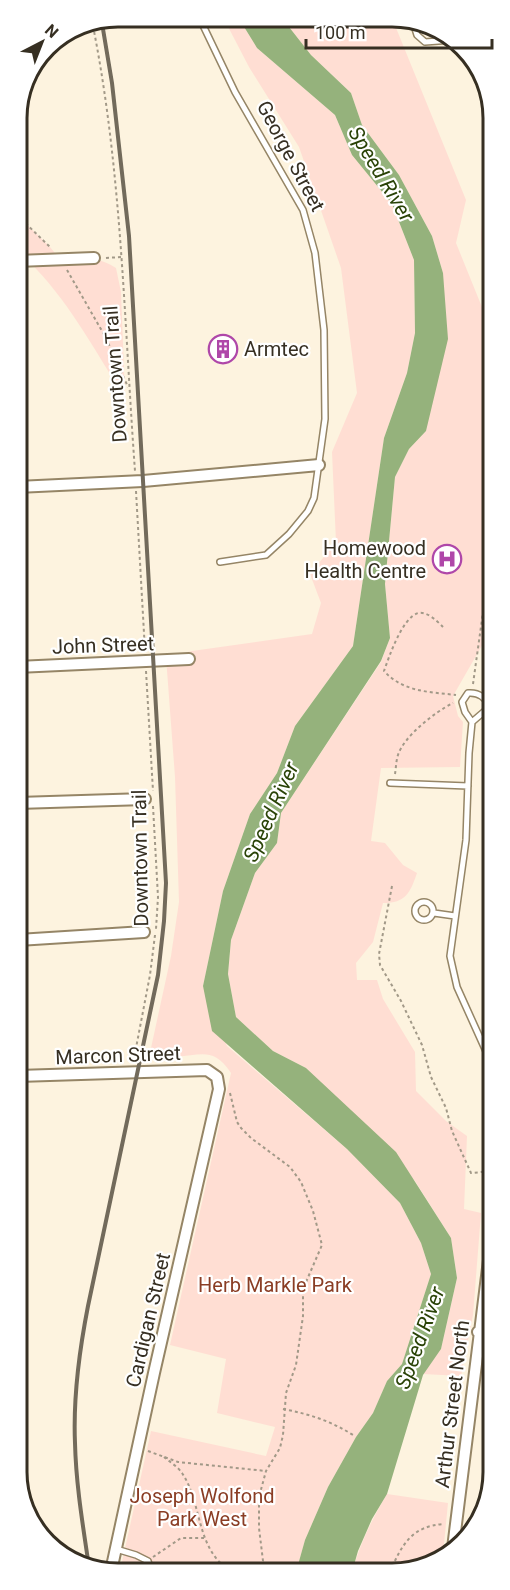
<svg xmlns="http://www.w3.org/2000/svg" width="510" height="1590" font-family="Roboto,sans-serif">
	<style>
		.green { fill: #ffded3 }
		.water { fill: #95b27c }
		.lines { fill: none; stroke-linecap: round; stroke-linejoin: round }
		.lane-casing { stroke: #958566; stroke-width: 8 }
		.street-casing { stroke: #958566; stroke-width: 14 }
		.path { stroke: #a29988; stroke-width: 2; stroke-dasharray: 3 3; stroke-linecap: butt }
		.lane { stroke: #fff; stroke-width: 5 }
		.street { stroke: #fff; stroke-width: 10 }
		.rail { stroke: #726a5b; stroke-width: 4 }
		.labels { text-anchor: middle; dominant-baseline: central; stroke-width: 4.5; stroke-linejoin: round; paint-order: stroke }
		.street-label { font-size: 20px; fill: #362f22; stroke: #fff }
		.poi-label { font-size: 20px; fill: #362f22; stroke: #fff; text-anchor: start }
		.park-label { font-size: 20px; fill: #8a3d24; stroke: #fff }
		.water-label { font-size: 21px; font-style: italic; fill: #2a4307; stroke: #fff }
		.rim { fill: none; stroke: #362f22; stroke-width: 3 }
	</style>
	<rect width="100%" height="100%" fill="#fdf3df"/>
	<path class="green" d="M223,17H238L257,48L335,115L352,155L392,204L414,260L415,333L407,373L384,438L353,646L295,726L277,773L250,814L223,891L203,986L227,1046L347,1149L400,1203L421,1243L431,1274L402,1364L387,1381L373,1413L356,1437L328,1487L305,1540L296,1572L120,1571L151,1431L266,1456L275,1427L217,1413L226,1359L170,1345L231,1073C211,1043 197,1059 169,1056C163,1056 156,1051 151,1048L171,956L179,902L175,777L166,657L192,651L312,634L321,603L310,574L336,542L332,452L357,393L341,268L299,147L249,67Z
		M282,18H392L466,200L456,243L488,322L492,374V597L488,635L453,696L458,716L463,722L460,767L381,768L371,841L385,843L403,865L417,873C410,893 406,903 383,903L373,942L356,963L357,980H377L383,999L415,1052L416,1091L446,1121L467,1136L464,1209L481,1213L473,1315L461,1376L423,1374L441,1349L457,1278L451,1238L415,1181L306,1068L273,1051L236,1017L228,974L231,940L255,873L277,843L281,813L381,662L390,638L385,584L395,477L409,449L426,431L443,273L432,236L399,175L362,125L351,93L311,55Z
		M17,215L50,247L59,258C82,258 96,255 116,268L121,292L125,396L118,395L115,382C84,332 61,290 17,250Z
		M492,221V269C480,257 480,241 482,225Z
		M387,1494L448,1503L443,1554L411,1572H352C360,1544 372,1519 387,1494Z"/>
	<path class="water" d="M238,17L282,18L311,55L351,93L362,125L399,175L432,236L443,273L448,339L426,431L409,449L395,477L385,584L390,638L381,661L281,813L277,843L255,873L231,940L228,974L236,1017L273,1051L306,1068L396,1152L451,1238L457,1278L441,1349L423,1375L387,1494L372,1519L358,1551L352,1572H296L305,1540L328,1487L356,1437L373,1413L387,1381L402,1364L431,1274L421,1243L400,1203L347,1149L212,1031L203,986L223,891L250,814L277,773L295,726L353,646L384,438L407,373L415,333L414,260L392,204L352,155L335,115L257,48Z"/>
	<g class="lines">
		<g class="lane-casing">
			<path id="lane" d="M199,17L235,92L303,210L315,253L324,330L325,419L314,498L308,511L289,534L266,555L220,562
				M412,19L417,35L425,42L452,40
				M492,708L486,710L472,722L469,753L466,840L450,956L457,987L485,1049L493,1072
				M472,722L465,712L462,702L468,693C480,692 485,698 491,708
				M390,783L468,786
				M415 911a9 9 0 1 1 18 0a9 9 0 1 1-18 0Z
				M434,913L455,916
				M116,1549L136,1555L148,1561L151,1571"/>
		</g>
		<g class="street-casing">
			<path id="street" d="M17,261L94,258
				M17,487L143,481L319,465
				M17,667L189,659
				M18,803L145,799
				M18,940L144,932
				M18,1076L207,1070L217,1077L219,1089L154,1373L111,1571
				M478,1332L493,1331
				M453,1548L493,1228"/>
		</g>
		<path class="path" d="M93,26C122,172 124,322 135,471
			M17,215L51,248
			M106,258L121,257
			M67,270L106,338L128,387
			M136,491L145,651
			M443,627C437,621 427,611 418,613C402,618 389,657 384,671C403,692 430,692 456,695
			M146,671L153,791
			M473,684L484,605L492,576
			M395,774C396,768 396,761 398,755C404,736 435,712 453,703
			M153,806L158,897L156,929
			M392,886L379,954L380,965L401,1001L422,1045L431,1077L446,1108L452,1131L471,1173L493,1171
			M155,935L150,975L136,1048L148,1050L169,1060
			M230,1093L237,1122L241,1128L251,1138L290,1167L301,1182L313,1211L322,1245L303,1289V1316L296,1365L286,1393L283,1435L280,1448L266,1471L259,1497V1528L263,1561L260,1572
			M283,1409C309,1414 331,1421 353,1435
			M148,1451L178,1462L266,1471
			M164,1457C170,1462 178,1467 182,1473C203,1504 195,1550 232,1572
			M153,1557L181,1538H204
			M390,1572C402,1544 412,1526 444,1524"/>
		<use href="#lane" class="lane"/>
		<use href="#street" class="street"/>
		<path class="rail" d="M89,1567C83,1526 76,1485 75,1443C73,1397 79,1352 88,1306L158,975L164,921L166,883L129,236L112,83L102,23"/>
	</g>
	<defs>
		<g id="building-ring" transform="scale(1.5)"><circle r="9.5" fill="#fff" stroke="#af47a9" stroke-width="1.5"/><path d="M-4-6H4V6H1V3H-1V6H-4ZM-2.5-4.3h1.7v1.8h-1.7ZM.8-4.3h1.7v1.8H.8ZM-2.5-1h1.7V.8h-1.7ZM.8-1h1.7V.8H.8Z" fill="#af47a9"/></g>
		<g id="hospital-ring" transform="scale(1.5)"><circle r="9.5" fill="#fff" stroke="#af47a9" stroke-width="1.5"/><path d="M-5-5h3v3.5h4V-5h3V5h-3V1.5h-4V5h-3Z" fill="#af47a9"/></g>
	</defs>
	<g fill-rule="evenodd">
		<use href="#building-ring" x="223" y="349"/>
		<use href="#hospital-ring" x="447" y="559"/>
	</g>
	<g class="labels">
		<g class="street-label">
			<text transform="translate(291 156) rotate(62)">George Street</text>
			<text transform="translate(115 374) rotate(-94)">Downtown Trail</text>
			<text transform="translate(103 645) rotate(-2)">John Street</text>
			<text transform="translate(140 858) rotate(-91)">Downtown Trail</text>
			<text transform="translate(118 1055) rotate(-2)">Marcon Street</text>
			<text transform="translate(148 1320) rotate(-77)">Cardigan Street</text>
			<text transform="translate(452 1404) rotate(-83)">Arthur Street North</text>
		</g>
		<g class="poi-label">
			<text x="244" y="349">Armtec</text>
			<text x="426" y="548" text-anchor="end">Homewood<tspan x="426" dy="23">Health Centre</tspan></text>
		</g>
		<g class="park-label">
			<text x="275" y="1285">Herb Markle Park</text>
			<text x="202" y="1496">Joseph Wolfond<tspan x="202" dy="23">Park West</tspan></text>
		</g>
		<g class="water-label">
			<text transform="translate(381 174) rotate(59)">Speed River</text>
			<text transform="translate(271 812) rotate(-66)">Speed River</text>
			<text transform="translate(420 1338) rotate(-70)">Speed River</text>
		</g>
	</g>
	<path d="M0 0H510V1590H0ZM118 27H392A91 91 0 0 1 483 118V1472A91 91 0 0 1 392 1563H118A91 91 0 0 1 27 1472V118A91 91 0 0 1 118 27Z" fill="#fff" fill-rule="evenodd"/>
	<path class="rim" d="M118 27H392A91 91 0 0 1 483 118V1472A91 91 0 0 1 392 1563H118A91 91 0 0 1 27 1472V118A91 91 0 0 1 118 27Z"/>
	<g transform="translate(42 42) rotate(42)" stroke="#ffffff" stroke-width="4.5" paint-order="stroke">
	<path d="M0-4.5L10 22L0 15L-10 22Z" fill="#362f22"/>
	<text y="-9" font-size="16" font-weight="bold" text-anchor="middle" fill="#362f22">N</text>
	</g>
	<path d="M306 39v9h186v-9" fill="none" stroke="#362f22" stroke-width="3"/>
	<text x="315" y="39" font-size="18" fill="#362f22" stroke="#ffffff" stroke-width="4.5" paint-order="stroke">100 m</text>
</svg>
